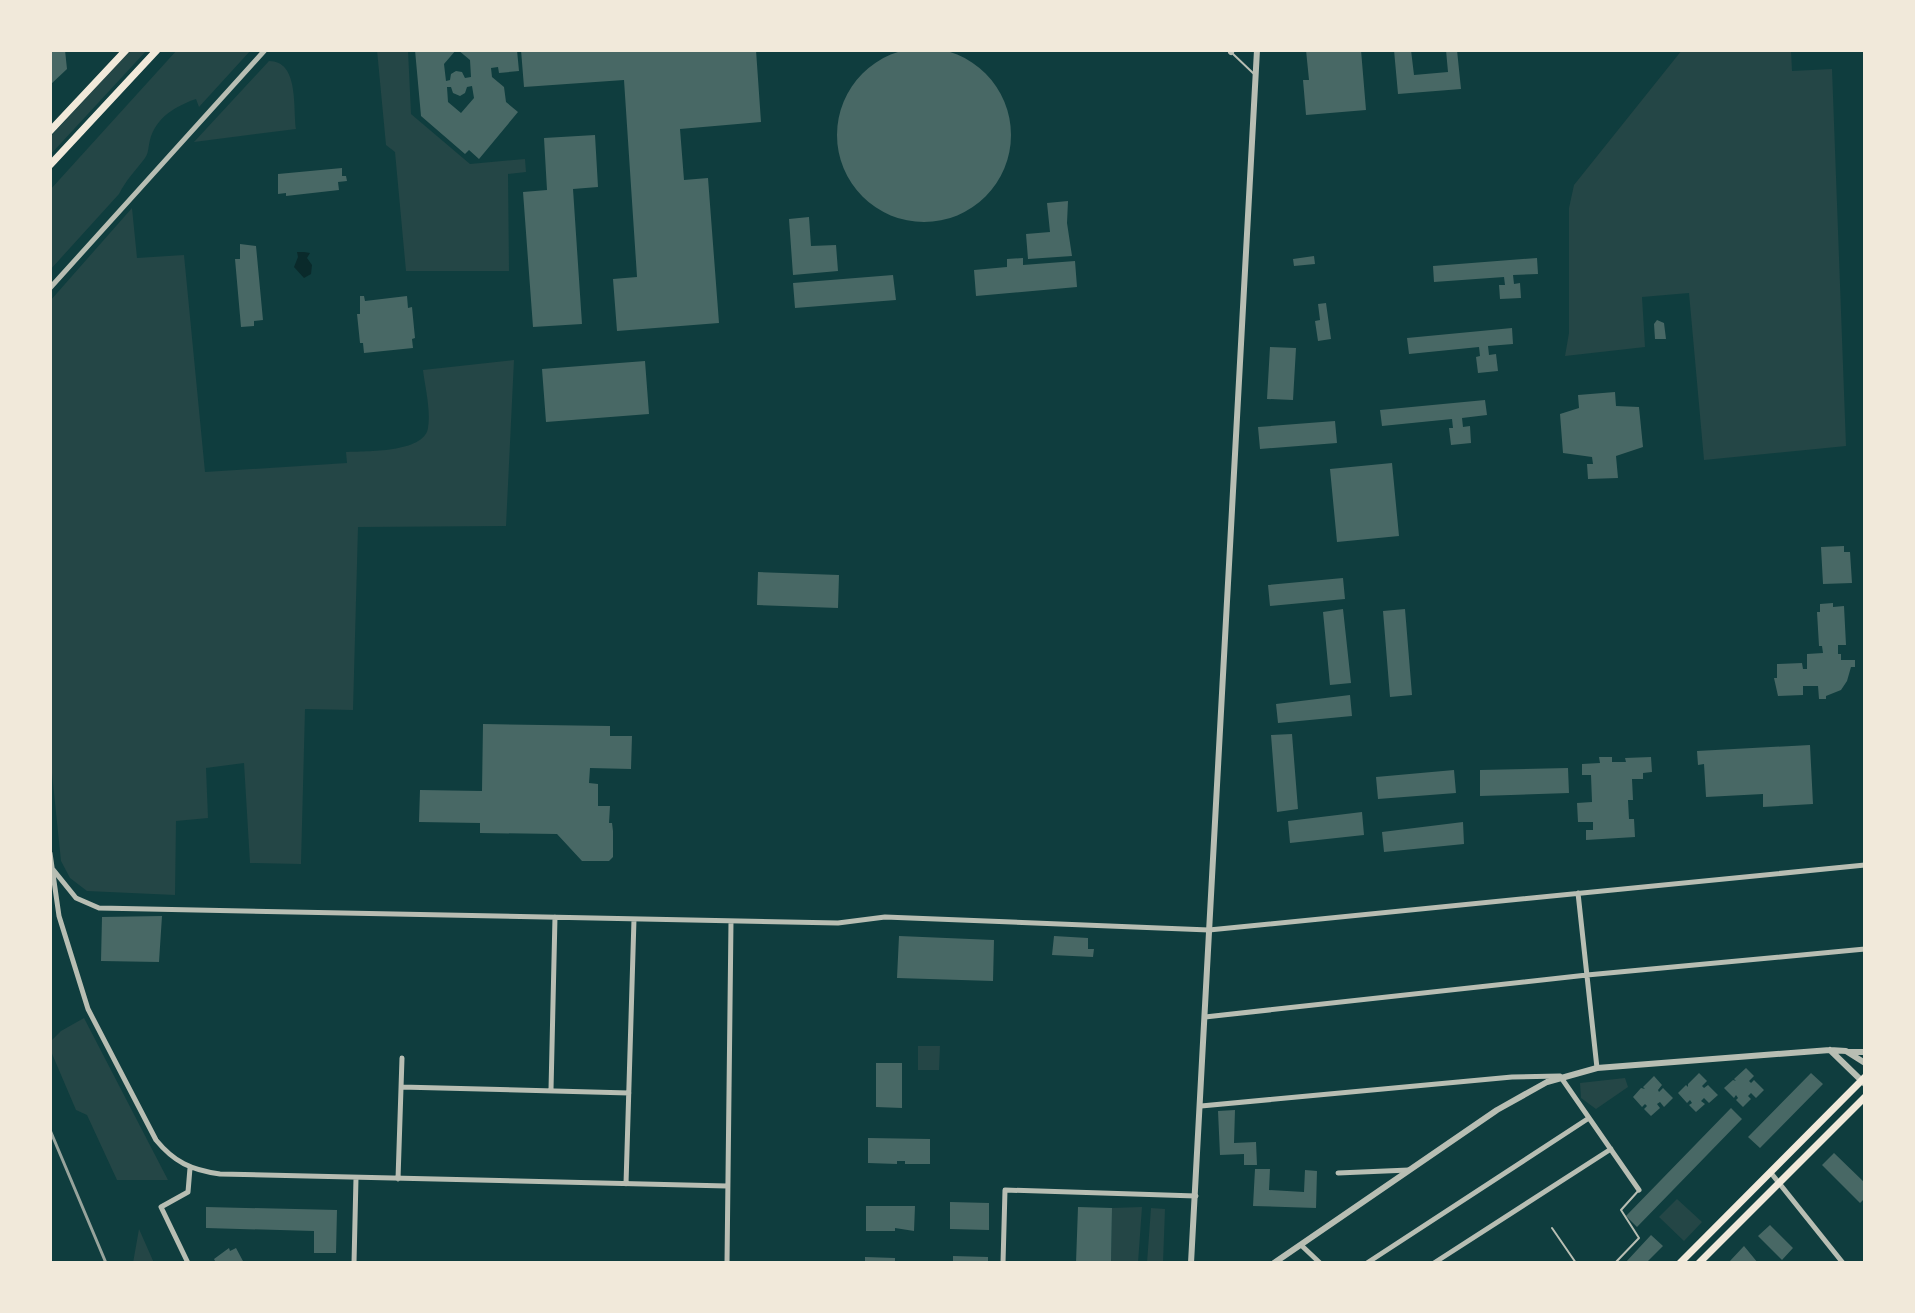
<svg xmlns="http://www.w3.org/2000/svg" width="1915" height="1313" font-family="'Space Grotesk',sans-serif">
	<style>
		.green { fill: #244646 }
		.water { fill: #0a2a2b }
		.building { fill: #486865; fill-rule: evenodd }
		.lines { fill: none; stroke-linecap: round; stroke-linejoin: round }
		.service { stroke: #b8beb3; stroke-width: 2 }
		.minor { stroke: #b8beb3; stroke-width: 5 }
		.tertiary { stroke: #b8beb3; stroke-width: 6 }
		.secondary { stroke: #f1e9da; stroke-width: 7 }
		.primary { stroke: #f1e9da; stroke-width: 7 }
		.rail { stroke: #97a49c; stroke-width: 3 }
	</style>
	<rect width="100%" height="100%" fill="#0f3d3e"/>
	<path class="green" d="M130,50H147L50,155V137Z
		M177,50H251L199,107L196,99C176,106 156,117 150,140C148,147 149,152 145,158C136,170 126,180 119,194L50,270V190Z
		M377,50H408L411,114L470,164L525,159L526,172L508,174L509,271H406L395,152L386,145Z
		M1682,50H1791L1792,71L1832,69L1846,446L1704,460L1689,293L1642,297L1645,347L1565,356L1569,333V208L1574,185Z
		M269,61C299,61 293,107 296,129L194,142Z
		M132,208L137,258L184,255L205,472L347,463L346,452C366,451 424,453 428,428C431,410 425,387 423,370L514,360L506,526L358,527L353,710L305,709L301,864L250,863L244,763L206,768L208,818L176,821L175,895L87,891L70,878L61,861L50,754V301Z
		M84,1018L168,1180H117L87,1115L76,1110L50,1049V1042L61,1031Z
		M918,1046H940L939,1070H918Z
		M1625,1078L1628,1087L1596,1109L1581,1098L1580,1083Z
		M1677,1199L1702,1222L1684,1241L1659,1217Z
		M1142,1207L1138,1263H1111L1112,1208Z
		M1151,1208L1165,1209L1163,1263H1147Z
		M139,1229L154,1263H133Z"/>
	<path class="water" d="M304,252L310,253L307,258L312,265L311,274L304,278L294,267L298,257L297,252Z"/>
	<path class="building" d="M837 135a87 87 0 1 1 174 0a87 87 0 1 1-174 0Z
		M50,50H65L67,69L50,85Z
		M415,50H456L444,64L446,81L450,80L451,74L456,71L462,72L465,78L471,77L470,60L458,50H517L519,71L499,73L498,67L491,68L492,77L504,87L506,102L518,112L479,159L469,150L465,154L421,116ZM472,86L474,98L461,113L448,102L447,87H451L453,93L460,96L465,93L467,87Z
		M521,50H756L761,122L680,129L684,180L708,178L719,323L617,331L613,279L637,277L624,80L524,87Z
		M1306,50H1361L1366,110L1306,115L1303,80H1309Z
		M1394,50H1411L1414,75L1448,72L1446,50H1457L1461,89L1398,94Z
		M595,135L598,187L573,189L582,324L533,327L523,192L547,190L544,138Z
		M342,168V176H346L347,181L338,182L339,190L286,196V193L278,194V174Z
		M1068,201L1067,223L1072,256L1028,259L1026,234L1050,232L1047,203Z
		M809,217L811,246L836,245L838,271L793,275L789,219Z
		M240,244L256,246L263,320L254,321V326L241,327L235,259H240Z
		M1314,256L1315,264L1294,266L1293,259Z
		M1023,258V265L1075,261L1077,287L976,296L974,270L1007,267V259Z
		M1537,258L1538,274L1513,275L1514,284L1520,283L1521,298L1500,299L1499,285H1505L1504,277L1434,282L1433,266Z
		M893,275L896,300L795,308L793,283Z
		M360,296H364L365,301L407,296L408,308L412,307L415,338L412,339L413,348L364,353L363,343H360L357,314H360Z
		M1326,303L1331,339L1318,341L1315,321L1320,320L1318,304Z
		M1657,320L1664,323L1666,339H1655L1654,324Z
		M1512,328L1513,344L1488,346L1489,355L1496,354L1498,371L1478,373L1476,357L1480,356L1479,347L1409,354L1407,338Z
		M1270,347L1296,348L1293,400L1267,399Z
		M645,361L649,414L546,422L542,369Z
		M1615,392L1616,406L1639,407L1643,447L1616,456L1618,478L1588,479L1587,464H1593L1592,457L1563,453L1560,414L1579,408L1578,395Z
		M1485,400L1487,415L1462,418L1463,427L1470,426L1471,443L1451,445L1449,428H1453L1452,419L1382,426L1380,410Z
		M1335,421L1337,443L1260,449L1258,427Z
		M1392,463L1399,536L1337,542L1330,469Z
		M1844,546V552H1850L1852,583L1823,584L1821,547Z
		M758,572L839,575L838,608L757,605Z
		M1343,578L1345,599L1270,606L1268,585Z
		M1833,603V607L1844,606L1846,645H1838V654H1841V660H1855V667H1851L1847,681L1841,690L1826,696V699H1819L1818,686H1803V695L1778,696L1774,678H1777V664L1802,663L1803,669H1807V654L1823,653L1822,646H1819L1817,612H1820V604Z
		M1343,609L1351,683L1330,685L1323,612Z
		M1405,609L1412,695L1390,697L1383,611Z
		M1350,695L1352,716L1278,723L1276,704Z
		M483,724L610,726V736H632L631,769L590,768L589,783L598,784V806H610L609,823H612L613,831V857L609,861H582L557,834L480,833V823L419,822L420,790L482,791Z
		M1292,734L1298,809L1277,812L1271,735Z
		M1810,745L1813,804L1763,807V794L1706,797L1704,764L1698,765L1697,751Z
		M1599,757H1612V762H1626L1625,758L1651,757L1652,772L1643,773V779H1632L1633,800H1628L1629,819H1634L1635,837L1586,840V830H1593V822H1578L1577,803L1592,802L1591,775H1582V764L1600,763Z
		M1568,768L1569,793L1480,796V770Z
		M1454,770L1456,793L1378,799L1376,777Z
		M1362,812L1364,835L1290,843L1288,821Z
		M1463,822L1464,844L1384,852L1382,832Z
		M162,916L159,962L101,961L102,917Z
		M899,936L994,940L993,981L897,978Z
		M1054,936L1088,938V949H1094L1093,957L1052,955Z
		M876,1063H902V1108L876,1107Z
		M1746,1068L1754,1076L1749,1081L1751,1083L1754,1080L1764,1090L1756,1098L1751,1093L1748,1096L1751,1099L1743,1107L1736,1100L1738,1098L1736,1095L1734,1098L1724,1088L1733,1080L1736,1081L1734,1079Z
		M1699,1073L1707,1081L1702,1086L1704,1088L1708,1085L1718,1095L1709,1103L1704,1098L1701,1101L1705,1104L1696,1112L1689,1105L1692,1103L1690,1100L1687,1103L1678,1093L1686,1085L1688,1087V1084Z
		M1811,1073L1823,1084L1760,1148L1748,1137Z
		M1654,1076L1662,1085L1658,1090L1659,1092L1663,1088L1673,1098L1664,1107L1660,1102L1657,1104L1660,1108L1651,1116L1644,1109L1647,1106L1645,1104L1642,1107L1633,1097L1641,1088L1645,1089L1643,1087Z
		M1731,1108L1742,1119L1637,1227L1626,1216Z
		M1235,1110L1234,1143L1256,1142L1257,1165H1244V1154L1220,1155L1218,1111Z
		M868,1138L930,1139V1164H905V1161H897V1164L868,1163Z
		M1834,1153L1865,1183V1198L1860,1203L1822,1165Z
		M1255,1169H1270L1269,1190L1304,1192L1305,1170L1317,1171L1316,1208L1253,1206Z
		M950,1202L989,1203V1230L950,1229Z
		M866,1206H915L914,1231L895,1228V1231H866Z
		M206,1207L337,1210L336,1253H314V1231L206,1228Z
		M1078,1207L1112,1208L1111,1263H1076Z
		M1770,1225L1793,1248L1782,1260L1758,1236Z
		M1651,1235L1663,1246L1646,1263H1625Z
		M1744,1246L1758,1263L1729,1262Z
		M229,1248L230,1251L236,1248L244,1263H216L214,1259Z
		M953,1256L988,1257V1263H953Z
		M865,1257L895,1258V1263H865Z"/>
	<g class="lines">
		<path class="service" d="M1232,53L1254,74
			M1552,1228L1576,1263
			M1615,1263L1639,1238L1621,1210L1639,1190"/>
		<path class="minor" d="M50,288L265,50
			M50,853L59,916L88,1009L156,1140C174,1162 191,1170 220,1174L727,1186
			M51,867L76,898L99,908L838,923L885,917L1209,930L1865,865
			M1578,893L1597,1068
			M1205,1017L1587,975L1865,949
			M401,1087L629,1093
			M551,1090L555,917
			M1201,1106L1512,1077L1560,1076L1639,1190
			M1338,1173L1409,1170
			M1771,1173L1843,1263
			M398,1179L402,1058
			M626,1184L634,919
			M1301,1245L1320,1263
			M188,1263L161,1207L188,1192L190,1168
			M354,1263L356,1178
			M727,1263L731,921
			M1003,1263L1005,1190L1196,1196
			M1367,1263L1589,1118
			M1434,1263L1611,1149"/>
		<path class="tertiary" d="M1231,52L1232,50
			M1830,1050L1865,1084
			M1849,1052H1865
			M1191,1263L1257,50
			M1274,1263L1497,1110L1547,1082L1597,1068L1830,1050L1846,1051L1865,1063"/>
		<path class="secondary" d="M50,131L126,50
			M50,165L157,50"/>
		<path class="primary" d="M1680,1263L1865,1077
			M1699,1263L1865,1097"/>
		<path class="rail" d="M50,1130L106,1263"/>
	</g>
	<rect width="1915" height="1313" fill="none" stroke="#f1e9da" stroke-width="104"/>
</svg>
